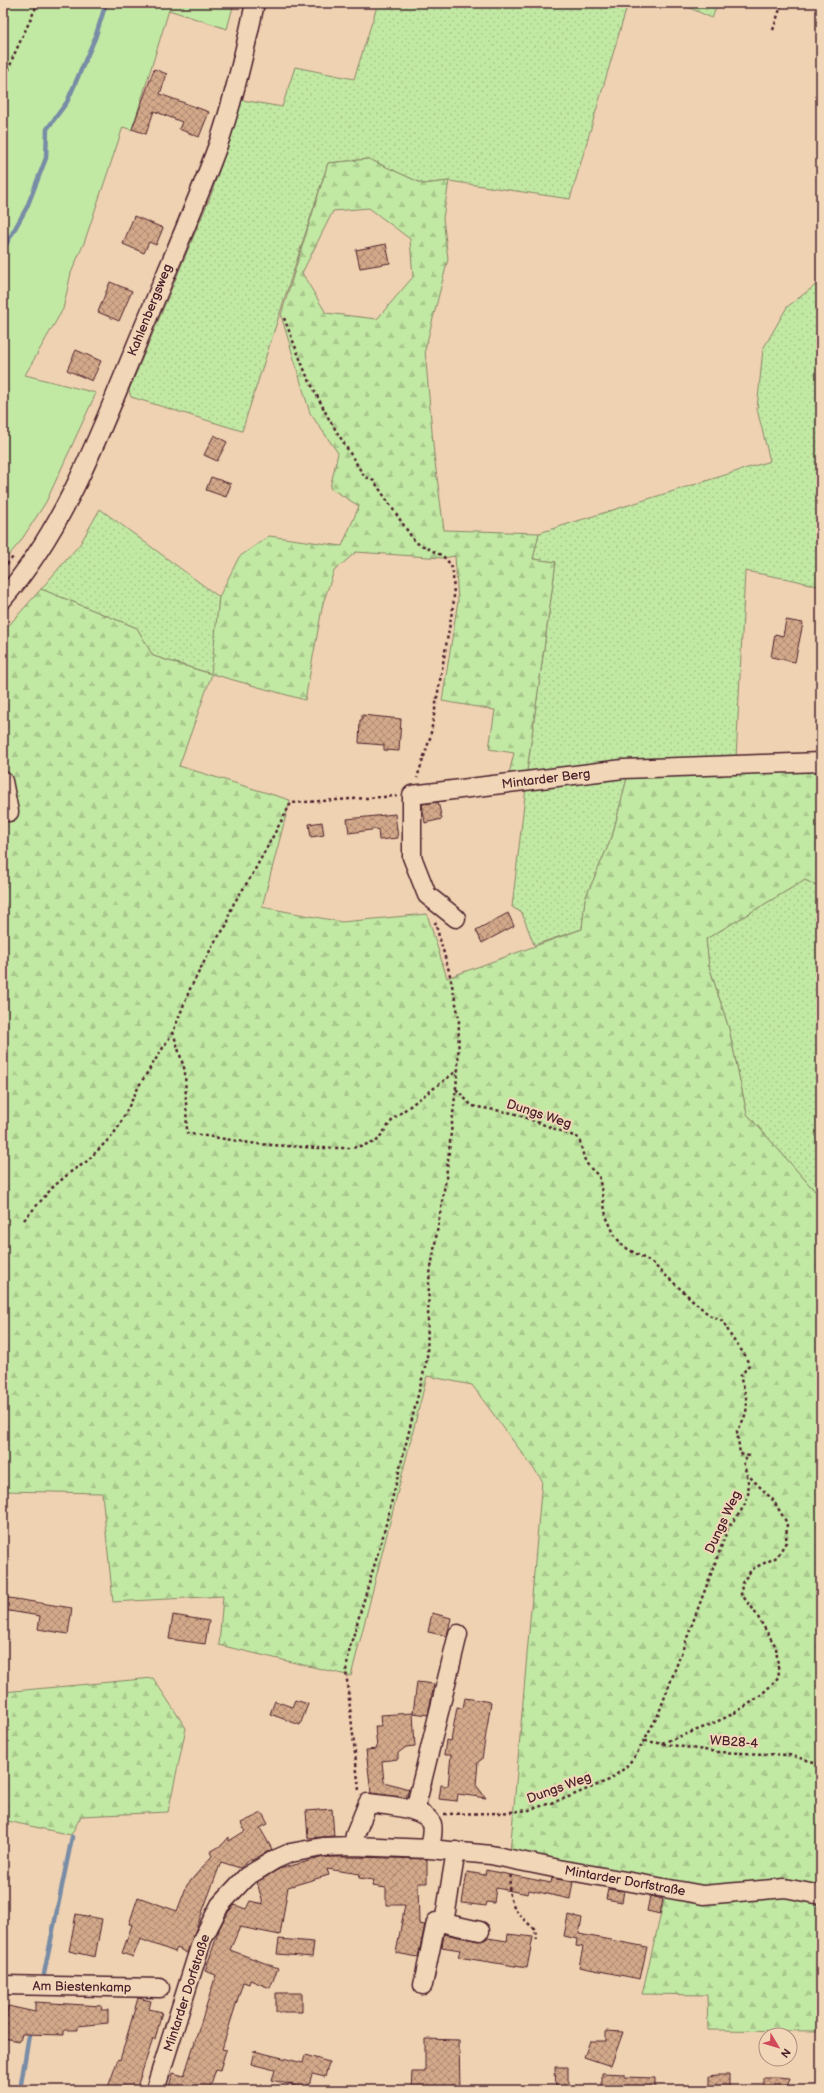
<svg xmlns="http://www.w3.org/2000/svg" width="824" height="2093" font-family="'Balsamiq Sans',sans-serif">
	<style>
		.grass { fill: url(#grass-dots); stroke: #868467 }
		.forest { fill: url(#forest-firs); stroke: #868467; fill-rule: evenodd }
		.park { fill: #c2e9a3; stroke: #868467 }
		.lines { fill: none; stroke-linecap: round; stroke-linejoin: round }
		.stream { stroke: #788ca6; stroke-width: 4.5 }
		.building { fill: url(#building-cross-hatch); stroke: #4a1f2b }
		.minor-casing { stroke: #4a1f2b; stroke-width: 21 }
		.path { stroke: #4a1f2b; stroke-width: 2.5; stroke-dasharray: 3 3; stroke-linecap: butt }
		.minor { stroke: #f1d6b8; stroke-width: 18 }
		.labels { text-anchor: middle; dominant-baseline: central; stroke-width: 4; stroke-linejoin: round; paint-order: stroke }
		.street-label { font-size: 13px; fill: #4a1f2b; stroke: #f1d6b8 }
	</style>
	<defs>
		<pattern id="grass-dots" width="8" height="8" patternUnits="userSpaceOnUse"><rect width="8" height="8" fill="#c2e9a3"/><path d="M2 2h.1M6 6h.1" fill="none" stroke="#a8c78c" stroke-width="1.8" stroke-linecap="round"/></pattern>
		<pattern id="forest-firs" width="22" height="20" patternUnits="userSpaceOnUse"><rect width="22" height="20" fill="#c2e9a3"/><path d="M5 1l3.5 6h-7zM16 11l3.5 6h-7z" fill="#a8c78c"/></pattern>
		<pattern id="building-cross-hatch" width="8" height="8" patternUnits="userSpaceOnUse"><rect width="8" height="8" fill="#d3a98a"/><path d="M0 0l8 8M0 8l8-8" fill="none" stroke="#ad8971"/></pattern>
	</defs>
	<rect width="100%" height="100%" fill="#efd2b2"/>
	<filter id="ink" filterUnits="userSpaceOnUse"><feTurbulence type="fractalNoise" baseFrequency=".025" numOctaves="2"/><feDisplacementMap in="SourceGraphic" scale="8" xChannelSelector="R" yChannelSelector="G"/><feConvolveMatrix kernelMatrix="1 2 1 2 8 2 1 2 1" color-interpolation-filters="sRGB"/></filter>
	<g filter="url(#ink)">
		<path class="grass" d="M378,3H628L570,199L449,181L423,184L369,159L328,163L242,431L131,397L129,390L211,195L242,100L282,107L295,67L354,79Z
			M679,3H718L712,18Z
			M821,281V587L794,580L745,571L736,759L526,778L556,562L533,559L539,533L770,461L757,409L763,349L787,307Z
			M100,509L219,597L212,674L153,656L137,628L41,589L80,544Z
			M628,774L612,837L585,899L582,929L534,945L522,913L512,907L526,787Z
			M805,880L821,888V1198L747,1114L729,1029L709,966L706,939Z"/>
		<path class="forest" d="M369,159L423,184L449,181L443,218L448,259L425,350L434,455L444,530L539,533L533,559L556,562L526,778H508L514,753L489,749L495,710L442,701L458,601L455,556L443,558L356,552L334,571L323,603L305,700L212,674L179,766L290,800L262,907L342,922L427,914L447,978L582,929L585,899L612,837L628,774L821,766V888L805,880L706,939L709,966L729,1029L747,1114L821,1198V1981L816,1995H821V2031L708,2030L707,1995L642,1994L666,1892L510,1853L542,1480L472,1385L427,1376L351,1676L219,1645L223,1596L113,1602L102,1493L3,1491V632L41,589L137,628L153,656L211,674L219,597L239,557L269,536L342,546L359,506L330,488L338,453L310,413L281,315L328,163ZM369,208L410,239L413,277L377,319L326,313L302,273L333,211Z
			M153,1678L186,1728L168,1812L81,1816L71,1835L3,1820V1692Z"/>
		<path class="park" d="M3,3H234L227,29L169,10L132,130L123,127L84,243L71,273L63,309L25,375L96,393L46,502L20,542L3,562Z"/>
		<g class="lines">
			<path class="stream" d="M3,250L27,207L46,158L47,129L67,102L95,38L106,3
				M44,1974L72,1837
				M20,2090L30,2029"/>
		</g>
		<path class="building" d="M154,69L167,74L160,94L209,112L199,137L179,129L182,122L154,111L146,134L132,129Z
			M134,216L163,228L156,245L149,242L144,253L123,244Z
			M386,244L390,263L360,268L356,250Z
			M110,282L132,291L119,321L98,312Z
			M76,350L101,361L92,381L67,370Z
			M214,435L227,442L217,461L204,455Z
			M211,477L231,484L226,497L206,490Z
			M786,620L803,623L795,662L771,657L775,634L783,636Z
			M362,715L401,719L399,751L384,750V745L359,743L360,720H362Z
			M438,802L442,819L425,823L422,804Z
			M395,814L398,838L379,840L378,829L349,833L347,819Z
			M322,822L324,835L311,837L309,824Z
			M508,913L514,926L482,943L476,930Z
			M3,1597L72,1608L68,1634L38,1629L40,1616L3,1610Z
			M432,1613L451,1618L447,1636L428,1632Z
			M173,1615L209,1621L205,1644L169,1639Z
			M417,1682L434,1684L428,1715L413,1713L415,1746L406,1747L398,1753V1759L382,1761L384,1782L409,1789L406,1798L371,1793L366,1750L377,1749L375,1726H381L380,1715L413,1713Z
			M465,1698L491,1702L482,1759L478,1762L476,1785L486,1798L458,1794L457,1801L439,1799L441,1785L448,1786L451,1755H444L446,1740L451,1741L457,1707L463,1708Z
			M295,1700L308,1704L300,1725L270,1714L275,1701L292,1707Z
			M332,1809L334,1836L308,1838L306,1811Z
			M262,1813L268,1824L260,1828L272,1849L251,1861V1859L240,1868L221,1862L187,1953L177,1948L175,1952L140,1939L133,1957L122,1953L132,1925L129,1924L138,1897L177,1911L187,1885L212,1856L210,1852L222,1845L229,1837V1841L245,1831L241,1823Z
			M324,1857H353L427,1859V1883H418L419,1924L425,1925L418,1957L396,1953L405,1905H386V1888L372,1886L374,1880L359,1878L360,1874L327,1869L329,1875L288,1887L280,1935L240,1927L230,1950L278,1968L270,1988L250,1980L249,1984L243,1982L222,2049L226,2050L220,2070L216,2069L209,2090H168L173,2073L184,2076L216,1975L205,1971L220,1927L229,1911L235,1905L246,1909L250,1901L263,1904L257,1882L279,1869Z
			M486,1870L551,1883L552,1878L573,1882L570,1899L529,1890L528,1894L496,1888L494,1903L487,1902L486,1906L462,1903L467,1872L485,1875Z
			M608,1889L624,1891L622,1902L606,1899Z
			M650,1896L663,1899L660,1914L647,1911Z
			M76,1914L102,1919L95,1957L69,1951Z
			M568,1915L582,1918L579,1934L647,1947L640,1979L579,1967L583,1947L576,1946L577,1939L564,1936Z
			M444,1934L478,1941L488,1938L507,1941L508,1934L533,1937L527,1968L458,1957L460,1950L442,1947Z
			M279,1939L314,1942L312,1957L277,1954Z
			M276,1993H302V2012H276Z
			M138,1998L151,2001L149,2009L162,2012L155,2040L153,2039L136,2090H107L118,2059L120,2060Z
			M35,2002L102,2006L101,2010H108V2023L78,2026V2030H64V2035L22,2034L20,2041L3,2038L8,2006L35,2012Z
			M606,2031L623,2032L611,2066L584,2057L590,2041H606Z
			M425,2039L459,2040L460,2090H411L412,2072H425Z
			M254,2051L303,2063L305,2055L329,2062L325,2077L312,2074L308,2089L272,2080L275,2070L251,2064Z
			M555,2067H568V2090H556Z
			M602,2073L624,2074V2077L655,2078V2090H602Z
			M717,2075H729V2090H710V2076Z
			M764,2077H777L790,2078L786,2090H764Z"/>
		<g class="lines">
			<g class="minor-casing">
				<path id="minor" d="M3,599C68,523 102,427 140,336C166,273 194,210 218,145C234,99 245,51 255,3
					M3,781L9,812
					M456,918L427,895L412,857V795L623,769L821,762
					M415,1810L458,1634
					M353,1846L355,1835L368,1803C385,1805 425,1807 432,1824C434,1830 431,1842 430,1849
					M444,1923L480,1931
					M3,1985L160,1988
					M423,1985L436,1922L444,1923L456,1851
					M155,2090L202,1940L220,1905L246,1877L274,1860L290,1853L323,1847L353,1846L430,1849L491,1855L559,1869L703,1895L785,1888L821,1895"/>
			</g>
			<path class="path" d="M773,30L782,3
				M3,50L4,57L3,62
				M3,88L13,57L38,3
				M284,318L306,374L329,419L364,476L374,481L415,542L443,556L451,565L453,573L454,600L430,738L417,778
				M3,569L13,557
				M173,1032L185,1071L187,1133L257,1144L318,1148H352L376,1142L394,1118L458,1070
				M24,1220L53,1187L73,1170L85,1163L112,1136L119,1126L140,1084L173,1032L190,989L214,943L228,923L229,914L234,903L252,875L291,803L397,796
				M645,1741L717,1752L789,1755L821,1764
				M662,1743C705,1727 750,1713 779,1676L776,1647L753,1609L741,1594L742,1583L752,1569L777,1557L786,1542L787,1523L773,1500L747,1474
				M359,1790L346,1671L350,1647L383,1536L427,1359L429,1280L446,1178L458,1069L459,1018L449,971L435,922
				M444,1814L500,1813L529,1810L566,1798L609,1780L625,1768L636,1755L658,1715L729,1526C750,1502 753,1492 743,1462L749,1456L740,1454L737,1431C751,1410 748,1400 740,1377L749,1365L745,1355L732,1338L723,1321L709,1315L652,1263L623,1246L615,1236L606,1216L599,1176C581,1161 585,1158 579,1138L513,1113L472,1106L456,1089
				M511,1875C505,1900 516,1914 535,1929L537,1940"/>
			<use href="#minor" class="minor"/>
		</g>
	</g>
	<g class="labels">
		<g class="street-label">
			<text transform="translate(150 310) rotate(-68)">Kahlenbergsweg</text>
			<text transform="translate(546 779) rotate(-7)">Mintarder Berg</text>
			<text transform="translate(539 1114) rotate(18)">Dungs Weg</text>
			<text transform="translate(723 1522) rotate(-65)">Dungs Weg</text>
			<text transform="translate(734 1742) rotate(4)">WB28-4</text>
			<text transform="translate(559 1788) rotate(-20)">Dungs Weg</text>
			<text transform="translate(625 1881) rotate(10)">Mintarder Dorfstraße</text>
			<text transform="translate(82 1987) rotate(1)">Am Biestenkamp</text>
			<text transform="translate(187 1993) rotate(-72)">Mintarder Dorfstraße</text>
		</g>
	</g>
	<rect width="824" height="2093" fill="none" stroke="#f1d6b8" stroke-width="16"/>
	<rect x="8" y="8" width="808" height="2077" fill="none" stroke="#4a1f2b" stroke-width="1.5" filter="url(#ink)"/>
	<g transform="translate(778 2047) rotate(128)"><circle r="19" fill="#f1d6b8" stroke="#ae8d80"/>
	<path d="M0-3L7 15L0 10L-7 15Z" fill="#d1495b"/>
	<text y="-6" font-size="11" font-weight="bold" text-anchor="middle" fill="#4a1f2b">N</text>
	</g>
</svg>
